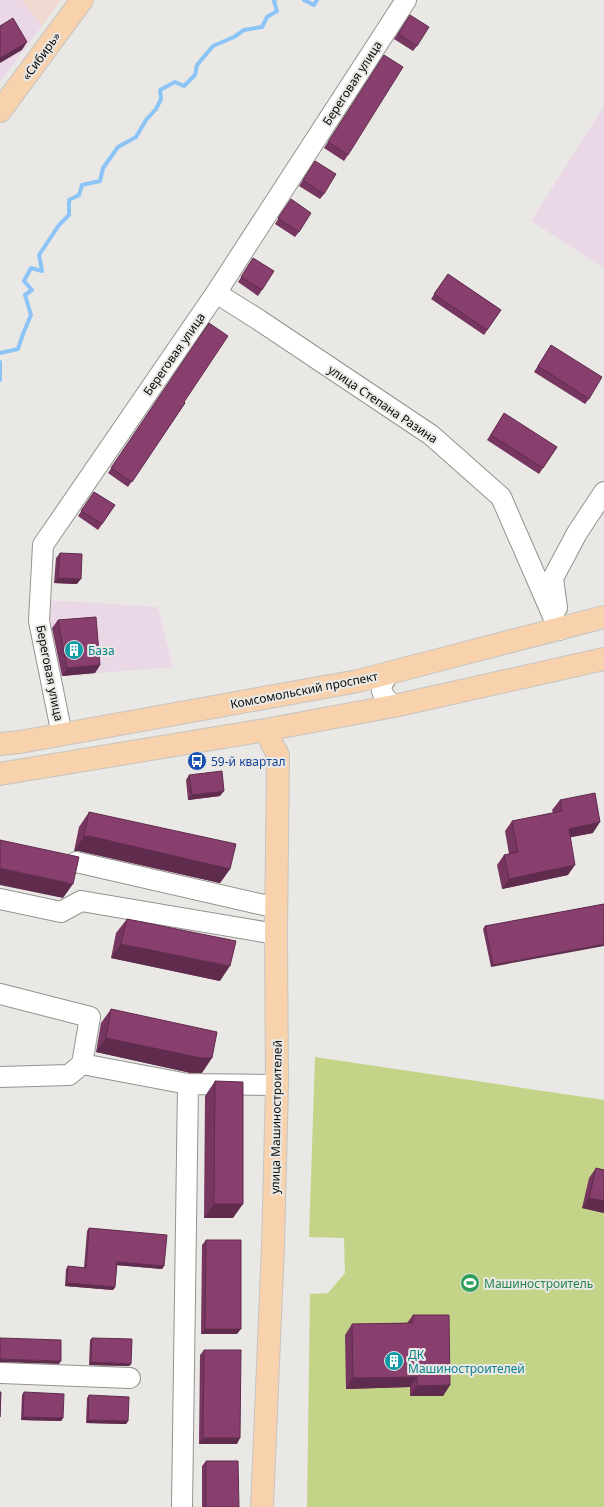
<svg xmlns="http://www.w3.org/2000/svg" width="604" height="1507" font-family="'Noto Sans',sans-serif">
	<style>
		.commercial { fill: #f1d8d0 }
		.industrial { fill: #ebd8e7 }
		.green { fill: #c3d387 }
		.lines { fill: none; stroke-linecap: round; stroke-linejoin: round }
		.stream { stroke: #8cc4f7; stroke-width: 4 }
		.minor-casing { stroke: #94938e; stroke-width: 22 }
		.major-casing { stroke: #c5c5c4; stroke-width: 24 }
		.minor { stroke: #fff; stroke-width: 20 }
		.major { stroke: #f8d1ad; stroke-width: 22 }
		.wall { fill: #76365f }
		.shaded-wall { fill: #602c4d }
		.building { fill: #893f6e; stroke: #602c4d }
		.labels { text-anchor: middle; dominant-baseline: central; stroke-width: 4; stroke-linejoin: round; paint-order: stroke }
		.street-label { font-size: 12px; fill: #0c0c0b; stroke: #e9e8e4 }
		.culture-label { font-size: 12px; fill: #0d838f; stroke: #e9e8e4; text-anchor: start }
		.transit-label { font-size: 12px; fill: #164399; stroke: #e9e8e4; text-anchor: start }
		.leisure-label { font-size: 12px; fill: #27864d; stroke: #e9e8e4; text-anchor: start }
	</style>
	<rect width="100%" height="100%" fill="#e9e8e4"/>
	<path class="commercial" d="M21,0H60L42,26Z"/>
	<path class="industrial" d="M0,0H21L42,26L0,82Z
		M604,106V268L531,221Z
		M48,600L158,607L173,667L60,676L51,628Z"/>
	<path class="green" d="M315,1057L604,1100V1507H307L310,1294L328,1293L345,1273L344,1238L309,1237Z"/>
	<g class="lines">
		<path class="stream" d="M304,0L314,5L317,0
			M0,353L18,349L23,334L31,315L25,295L32,290L24,281L31,268L42,271L39,255L59,225L69,215V200L79,195L82,185L100,181L103,168L118,147L136,137L146,120L156,109L161,99L160,90L175,82L184,86L195,75L197,65L213,46L234,37L244,30L262,27L267,17L277,11L274,1L275,0
			M0,362V380"/>
		<g class="minor-casing">
			<path id="minor" d="M216,293L259,320L431,435L501,497L559,630
				M557,608L553,578L577,533L604,492
				M390,673C377,688 380,694 394,706
				M62,735L39,621L43,545L216,293L406,0
				M76,862L277,908
				M0,899L61,912L81,901L276,934
				M0,994L90,1017L82,1064
				M0,1077L69,1075L82,1064L188,1084L277,1085
				M0,1373L130,1378
				M182,1507L188,1084"/>
		</g>
		<g class="major-casing">
			<path id="major" d="M0,111L82,0
				M0,744L20,742L358,681L604,617
				M0,774L265,730L394,706L604,659
				M262,1507L273,1246L277,1085L276,934L278,755L265,730"/>
		</g>
		<use href="#minor" class="minor"/>
		<use href="#major" class="major"/>
	</g>
	<path class="wall" d="M410,15L417,46L413,51L394,39Z
		M381,60L348,155L344,161L324,148Z
		M315,161L324,194L320,199L299,186Z
		M291,199L299,232L295,237L275,224Z
		M250,263L262,290L258,296L238,282Z
		M448,274L501,310L484,335L431,299Z
		M209,323L184,402L185,403L128,487L108,473Z
		M551,345L589,399L585,404L534,372Z
		M501,418L557,447L539,474L487,440Z
		M94,492L115,505L98,530L78,516Z
		M60,553L77,584L54,583L56,558Z
		M58,620L100,665L95,673L62,676L52,628Z
		M189,775L220,796L188,800L186,780Z
		M560,800L593,833L570,837L568,875L502,889L497,865L504,855L509,854L505,831L512,821L553,813L552,810Z
		M89,812L230,869L220,883L79,851H74L79,827Z
		M604,904L491,967L483,929L485,926Z
		M127,919L220,981L111,958L116,933Z
		M111,1009L202,1073H191L96,1052L101,1023Z
		M215,1081L233,1218H204L205,1096Z
		M596,1168L604,1170V1213L582,1208L589,1178Z
		M89,1228L164,1266L162,1269L117,1265L115,1287L113,1290L65,1286L66,1269L68,1266L84,1268L87,1231Z
		M206,1240L237,1334H201L202,1245Z
		M413,1315L450,1385L443,1396H410V1387L346,1389L345,1335L352,1324L407,1323Z
		M92,1338L131,1364L129,1366L89,1365L90,1340Z
		M204,1350L237,1444H199L200,1355Z
		M24,1392L63,1418L61,1421L21,1420L22,1395Z
		M89,1395L128,1421L126,1424L86,1423L87,1398Z
		M206,1461L239,1507H202V1466Z"/>
	<path class="shaded-wall" d="M27,42L22,50L0,63V58Z
		M58,578L81,579L77,584L54,583Z
		M100,665L95,673L62,676L67,668Z
		M224,791L220,796L188,800L192,795Z
		M600,822L593,833L562,839L569,829Z
		M89,836L230,869L220,883L79,851H74L84,837Z
		M575,865L568,875L502,889L509,879Z
		M0,868L73,884L63,898L0,885Z
		M121,944L230,966L220,981L111,958Z
		M604,944V946L491,967L493,965Z
		M106,1038L212,1058L202,1073H191L96,1052Z
		M589,1198L604,1201V1213L582,1208Z
		M214,1204H243L233,1218H204Z
		M117,1262L164,1266L162,1269L115,1265Z
		M67,1283L115,1287L113,1290L65,1286Z
		M205,1329H241L237,1334H201Z
		M0,1359L61,1361L59,1364L0,1362Z
		M91,1362L131,1364L129,1366L89,1365Z
		M417,1377L410,1387L346,1389L353,1378Z
		M450,1385L443,1396H410L417,1386Z
		M23,1417L63,1418L61,1421L21,1420Z
		M88,1420L128,1421L126,1424L86,1423Z
		M203,1438H240L237,1444H199Z"/>
	<path class="building" d="M410,15L429,27L417,46L398,34Z
		M13,18L27,42L0,58V26Z
		M384,55L403,67L348,155L328,142Z
		M315,161L336,174L324,194L303,180Z
		M291,199L311,213L299,232L278,218Z
		M253,258L274,271L262,290L241,277Z
		M448,274L501,310L487,330L434,294Z
		M209,323L228,336L184,402L185,403L132,482L111,468Z
		M551,345L602,377L589,399L538,366Z
		M504,413L557,447L543,468L491,435Z
		M94,492L115,505L102,524L81,511Z
		M60,553L82,554L81,579L58,578Z
		M96,617L100,665L67,668L58,620Z
		M222,771L224,791L192,795L189,775Z
		M595,793L600,822L569,829L575,865L509,879L504,855L518,852L512,821L562,811L560,800Z
		M89,812L236,844L230,869L89,836L84,837Z
		M0,840L79,857L73,884L0,868Z
		M604,904V944L493,965L485,926Z
		M127,919L236,941L230,966L121,944Z
		M111,1009L217,1032L212,1058H201L106,1038Z
		M215,1081L243,1082V1204H214Z
		M596,1168L604,1170V1201L589,1198Z
		M89,1228L167,1235L164,1266L117,1262L115,1287L67,1283L68,1266L86,1268Z
		M206,1240H241V1329H205Z
		M413,1315H449L450,1385L417,1386V1377L353,1378L352,1324L413,1323Z
		M0,1338L61,1340V1361L0,1359Z
		M92,1338L132,1339L131,1364L91,1362Z
		M204,1350H241L240,1438H203Z
		M0,1392H1L0,1417Z
		M24,1392L64,1394L63,1418L23,1417Z
		M89,1395L129,1397L128,1421L88,1420Z
		M206,1461H238L239,1507H206Z"/>
	<defs>
		<g id="building-disc" transform="scale(1)"><circle r="9.5" fill="#0f9aa8" stroke="#e9e8e4"/><path d="M-4-6H4V6H1V3H-1V6H-4ZM-2.5-4.3h1.7v1.8h-1.7ZM.8-4.3h1.7v1.8H.8ZM-2.5-1h1.7V.8h-1.7ZM.8-1h1.7V.8H.8Z" fill="#fff"/></g>
		<g id="bus-disc" transform="scale(1)"><circle r="9.5" fill="#1a4fb4" stroke="#e9e8e4"/><path d="M-5-6H5V4H4V6H2V4H-2V6H-4V4H-5ZM-3.5-4V0h7V-4ZM-3.5 1.2v1.5H-2V1.2ZM2 1.2v1.5H3.5V1.2Z" fill="#fff"/></g>
		<g id="stadium-disc" transform="scale(1)"><circle r="9.5" fill="#2e9e5b" stroke="#e9e8e4"/><path d="M0-5a6.5 5 0 1 0 0 10a6.5 5 0 1 0 0-10ZM-3.5-1.8h7v3.6h-7Z" fill="#fff"/></g>
	</defs>
	<g fill-rule="evenodd">
		<use href="#building-disc" x="74" y="650"/>
		<use href="#bus-disc" x="197" y="761"/>
		<use href="#stadium-disc" x="470" y="1283"/>
		<use href="#building-disc" x="394" y="1361"/>
	</g>
	<g class="labels">
		<g class="street-label">
			<text transform="translate(41 56) rotate(-54)">«Сибирь»</text>
			<text transform="translate(352 83) rotate(-57)">Береговая улица</text>
			<text transform="translate(174 354) rotate(-55)">Береговая улица</text>
			<text transform="translate(383 404) rotate(34)">улица Степана Разина</text>
			<text transform="translate(50 673) rotate(79)">Береговая улица</text>
			<text transform="translate(304 690) rotate(-11)">Комсомольский проспект</text>
			<text transform="translate(276 1117) rotate(-89)">улица Машиностроителей</text>
		</g>
		<g class="culture-label">
			<text x="88" y="650">База</text>
			<text x="408" y="1354">ДК<tspan x="408" dy="14">Машиностроителей</tspan></text>
		</g>
		<g class="transit-label">
			<text x="211" y="761">59-й квартал</text>
		</g>
		<g class="leisure-label">
			<text x="484" y="1283">Машиностроитель</text>
		</g>
	</g>
</svg>
